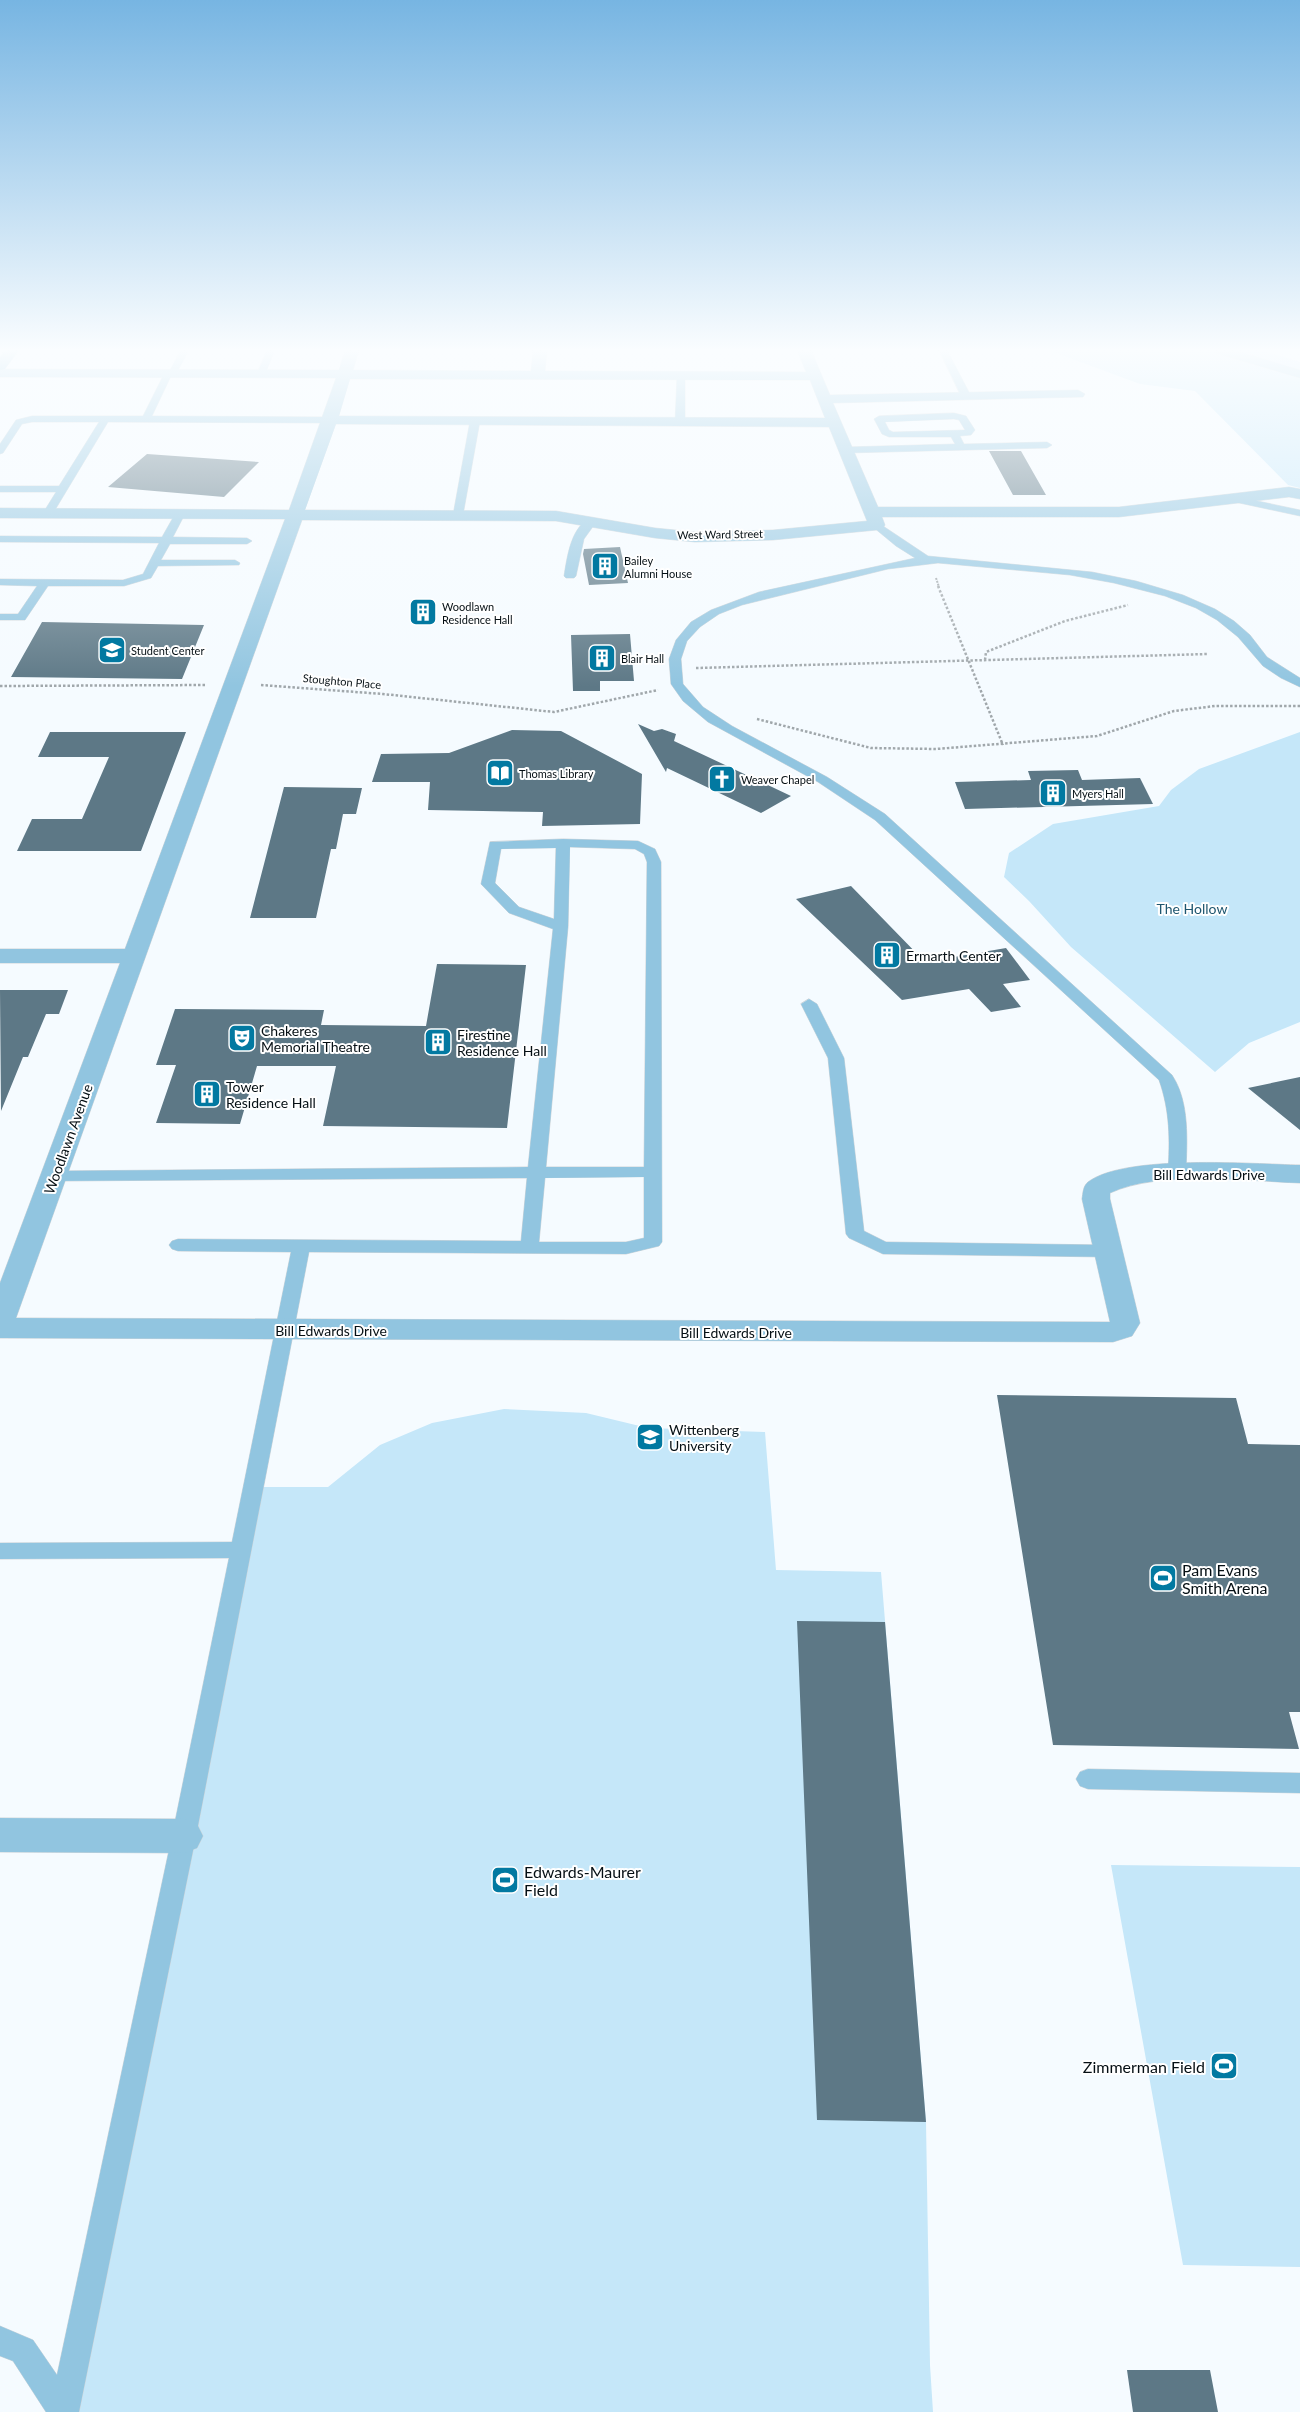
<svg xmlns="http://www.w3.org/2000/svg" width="1300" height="2412" font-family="Lato,sans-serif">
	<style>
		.green { fill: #c5e7f9 }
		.building { fill: #5d7886 }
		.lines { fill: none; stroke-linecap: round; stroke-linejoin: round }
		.lane-casing { stroke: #cfd5d9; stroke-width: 1 }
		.street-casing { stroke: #cfd5d9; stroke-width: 1 }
		.secondary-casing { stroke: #cfd5d9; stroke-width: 1 }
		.path-far1 { stroke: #a0a7ab; stroke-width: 2; stroke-dasharray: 2 1; stroke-linecap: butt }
		.path { stroke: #a0a7ab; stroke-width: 2.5; stroke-dasharray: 2.5 2; stroke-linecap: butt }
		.lane { fill: #91c5e0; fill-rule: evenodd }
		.street { fill: #91c5e0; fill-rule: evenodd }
		.secondary { fill: #55aad1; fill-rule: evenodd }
		.labels { text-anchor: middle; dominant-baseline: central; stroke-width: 4; stroke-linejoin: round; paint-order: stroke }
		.far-street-label { font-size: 11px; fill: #050f14; stroke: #fff }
		.far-poi-label { font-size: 11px; fill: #050f14; stroke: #fff; text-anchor: start }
		.park-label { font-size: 14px; fill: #1e566f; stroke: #fff }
		.poi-label { font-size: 14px; fill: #050f14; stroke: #fff; text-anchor: start }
		.street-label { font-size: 14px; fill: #050f14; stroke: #fff }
		.near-poi-label { font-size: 16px; fill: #050f14; stroke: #fff; text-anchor: start }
	</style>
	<rect width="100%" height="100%" fill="#f5fbff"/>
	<path class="green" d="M1048,350H1262L1300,362V488L1288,485L1195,391L1140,384Z
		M1300,732V1022L1249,1043L1215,1072L1071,947L1029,901L1004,877L1009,853L1053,824L1159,806L1171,790L1199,769Z
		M504,1409L586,1413L648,1428L765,1432L776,1570L881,1572L926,2122L930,2365L933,2412H64L253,1487H328L380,1445L432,1423Z
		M1111,1865L1300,1867V2267L1183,2265Z"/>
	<path class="building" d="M989,451H1021L1046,495H1013Z
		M147,454L259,462L224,497L108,487Z
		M620,547L628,583L589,585L583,554L584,549Z
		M42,622L204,625L182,679L11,677Z
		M630,634L634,681H600V691H573L571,635Z
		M638,724L654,731L662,729L676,734L674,741L791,796L761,813L667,768L666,772Z
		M512,730L561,731L642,774L640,824L542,826L543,812L428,810L430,782H372L381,754L449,753Z
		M50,732H186L141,851H17L32,819H82L109,757H38Z
		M1078,770L1082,780L1140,778L1153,804L965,809L955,782L1031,780L1028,771Z
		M284,787L362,788L356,814H343L336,849H331L316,918H250Z
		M851,886L925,962L1006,948L1030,980L1003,984L1021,1007L991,1012L969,989L902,1000L796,899Z
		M437,964L526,965L507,1128L323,1126L336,1066H257L240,1124L156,1123L176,1065H156L175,1009L324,1010L321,1025L426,1026Z
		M0,990H68L59,1014H46L28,1057H23L1,1111Z
		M1300,1077V1130L1248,1088Z
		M997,1395L1236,1398L1248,1444L1300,1445V1712H1289L1299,1749L1053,1745Z
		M797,1621L885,1622L926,2122L817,2120Z
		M1127,2370H1210L1218,2412H1133Z"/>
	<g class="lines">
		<g class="lane-casing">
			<path id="lane" d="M181,350H189L176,374L171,376L152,416L330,417L335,420L330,423L108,422L52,515L48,516L43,513L56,492H0V486H59L99,422H32L22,424L3,453L0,454V444L16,420L32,416H143L164,374L169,372Z
				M267,350H275L265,374L258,376L257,374Z
				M939,350H947L971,396L969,398L961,396Z
				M681,373L685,376V423L680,426L675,423L677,376Z
				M954,413L966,416L975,430L971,435L960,436L964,444L1047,442L1052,445L1047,448L846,453L841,450L846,447L955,444L951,437H889L882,434L874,419L879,416ZM954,419L959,420L965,430L893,432L889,430L885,422Z
				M475,418L480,421L463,515L458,518L453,515L470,421Z
				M1234,496L1300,510V516L1230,501L1229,499Z
				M180,511L185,514L173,537L247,538L252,541L247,544H170L161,560H235L240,563L239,565L158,566L151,578L124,586H48L25,620H0V614H18L37,586L0,585V579L123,580L143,574L159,543L0,542V536L162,537L175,514Z
				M592,518L597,521L584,539L576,576L574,578H566L564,576C567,558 571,524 592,518Z
				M877,522L928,556L1092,572L1136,581L1183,595L1215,609L1234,621L1250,635L1267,657L1300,678V687L1281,678L1263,666L1238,637L1217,620L1196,608L1165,596L1114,583L1070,575L938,563L888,569L742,605L719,614L700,627L687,641L681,659L683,684L703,707L732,726L827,777L885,814L1172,1075C1190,1102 1187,1141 1186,1172L1183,1176H1171L1168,1172C1170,1140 1170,1111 1159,1080L875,820L818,782L708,722L683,701L671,684L669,659L676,640L691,622L711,610L759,592L915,558L896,546L873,527V523Z
				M563,839L638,841L655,849L661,862L662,1242L659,1246L626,1254L309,1252L196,1836L79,2412H46L13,2361L0,2356V2326L33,2340L57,2375L172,1836L229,1558L0,1559V1543L232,1542L291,1252L178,1251L172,1249L169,1245L172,1241L178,1239L521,1241L527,1178L54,1181L48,1180L45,1176L48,1172L54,1171L528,1167L553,929L509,913L481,884L490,842ZM570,847L635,849L644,854L647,862L644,1167H546L568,927ZM556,848L554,919L519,907L495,883L501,849ZM644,1177V1238L626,1242H539L545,1178Z
				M809,999L817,1004L844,1058L864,1231L886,1242L1108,1245L1114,1247L1117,1251L1114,1255L1108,1257L883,1254L849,1238L846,1234L828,1058L801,1004Z
				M1088,1769L1300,1773V1793L1088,1789L1080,1786L1076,1779L1080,1772Z"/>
		</g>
		<g class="street-casing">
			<path id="street" d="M345,350H359L353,370L531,371L533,350H547L545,371L806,372L797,350H811L830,395L1078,390L1085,394L1083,397L833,403L878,507H1119L1289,487L1300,489V499L1289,497L1119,517H882L885,525L883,528L877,530L773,540L695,542L655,538L556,521L302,520L16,1318L1110,1322L1082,1199C1083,1193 1083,1186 1088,1182C1125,1154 1253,1164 1300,1165V1183C1245,1181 1161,1170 1110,1193V1199L1140,1323L1132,1336L1113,1342L0,1338V1283L120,963H0V949H125L285,519L0,518V508L289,510L336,378L0,377V369L339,370ZM350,379L810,380L825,418L339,416ZM336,424L829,427L867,521L773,530L695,532L655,528L556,511L305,510Z
				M1213,350H1234L1300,370V378L1215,353Z
				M0,1818L184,1819L197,1824L203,1836L197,1848L184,1853L0,1852Z"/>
		</g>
		<g class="secondary-casing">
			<path id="secondary" d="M5,350H19L5,369L0,370V357Z"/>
		</g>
		<path class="path-far1" d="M936,578L939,587"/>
		<path class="path" d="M938,586L1003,745
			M985,660L986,652L1065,621L1128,605
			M696,668L1208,654
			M261,685L383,694L554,712L658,690
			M0,686L207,685
			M757,719L871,748L936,749L1097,736L1174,711L1215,706H1300"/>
		<use href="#lane" class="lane"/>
		<use href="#street" class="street"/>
		<use href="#secondary" class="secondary"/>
	</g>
	<linearGradient id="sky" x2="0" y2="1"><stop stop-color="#77b5e2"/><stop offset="0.51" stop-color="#fafdff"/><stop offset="1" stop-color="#fafdff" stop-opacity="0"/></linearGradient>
	<rect width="1300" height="687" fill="url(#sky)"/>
	<defs>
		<g id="building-square" transform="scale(1.4375)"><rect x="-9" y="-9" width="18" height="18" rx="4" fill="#0279a1" stroke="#fff"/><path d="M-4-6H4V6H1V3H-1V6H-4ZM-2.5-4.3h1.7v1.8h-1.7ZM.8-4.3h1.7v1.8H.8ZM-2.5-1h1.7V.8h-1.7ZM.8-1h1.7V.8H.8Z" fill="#fff"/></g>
		<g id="university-square" transform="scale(1.4375)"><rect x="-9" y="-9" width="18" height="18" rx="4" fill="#0279a1" stroke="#fff"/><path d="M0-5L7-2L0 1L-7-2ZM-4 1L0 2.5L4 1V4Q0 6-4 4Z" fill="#fff"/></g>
		<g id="library-square" transform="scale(1.4375)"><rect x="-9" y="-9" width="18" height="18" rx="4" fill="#0279a1" stroke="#fff"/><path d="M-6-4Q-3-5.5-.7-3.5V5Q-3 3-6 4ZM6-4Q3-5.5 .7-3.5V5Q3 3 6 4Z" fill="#fff"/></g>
		<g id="church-square" transform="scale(1.4375)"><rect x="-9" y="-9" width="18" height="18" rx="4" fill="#0279a1" stroke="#fff"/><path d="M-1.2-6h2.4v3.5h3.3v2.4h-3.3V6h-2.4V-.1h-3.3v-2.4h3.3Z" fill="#fff"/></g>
		<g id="theatre-square" transform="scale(1.4375)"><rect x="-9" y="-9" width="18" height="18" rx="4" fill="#0279a1" stroke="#fff"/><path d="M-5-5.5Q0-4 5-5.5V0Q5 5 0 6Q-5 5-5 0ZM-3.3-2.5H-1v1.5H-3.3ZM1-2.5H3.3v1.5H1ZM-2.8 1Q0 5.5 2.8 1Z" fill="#fff"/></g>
		<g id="stadium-square" transform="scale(1.4375)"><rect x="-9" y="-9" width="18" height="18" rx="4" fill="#0279a1" stroke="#fff"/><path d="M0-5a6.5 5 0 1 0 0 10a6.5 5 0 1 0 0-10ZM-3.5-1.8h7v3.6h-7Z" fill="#fff"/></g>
	</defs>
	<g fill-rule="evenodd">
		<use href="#building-square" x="605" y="566"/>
		<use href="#building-square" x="423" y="612"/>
		<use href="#university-square" x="112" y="650"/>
		<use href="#building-square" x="602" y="658"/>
		<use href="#library-square" x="500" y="773"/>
		<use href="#church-square" x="722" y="779"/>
		<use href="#building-square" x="1053" y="793"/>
		<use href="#building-square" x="887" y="955"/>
		<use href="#theatre-square" x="242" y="1038"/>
		<use href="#building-square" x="438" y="1042"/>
		<use href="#building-square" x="207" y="1094"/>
		<use href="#university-square" x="650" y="1437"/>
		<use href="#stadium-square" x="1163" y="1578"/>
		<use href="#stadium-square" x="505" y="1880"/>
		<use href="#stadium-square" x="1224" y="2066"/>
	</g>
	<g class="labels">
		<g class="far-street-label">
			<text transform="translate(720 534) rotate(-1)">West Ward Street</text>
			<text transform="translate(342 681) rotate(5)">Stoughton Place</text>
		</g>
		<g class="far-poi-label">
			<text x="624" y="560">Bailey<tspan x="624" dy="13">Alumni House</tspan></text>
			<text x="442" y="606">Woodlawn<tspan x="442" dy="13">Residence Hall</tspan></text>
			<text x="131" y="650">Student Center</text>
			<text x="621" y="658">Blair Hall</text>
			<text x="519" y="773">Thomas Library</text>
			<text x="741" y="779">Weaver Chapel</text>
			<text x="1072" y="793">Myers Hall</text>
		</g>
		<g class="park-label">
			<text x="1192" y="908">The Hollow</text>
		</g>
		<g class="poi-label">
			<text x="906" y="955">Ermarth Center</text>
			<text x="261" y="1030">Chakeres<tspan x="261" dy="16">Memorial Theatre</tspan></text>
			<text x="457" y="1034">Firestine<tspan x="457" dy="16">Residence Hall</tspan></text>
			<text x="226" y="1086">Tower<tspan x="226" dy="16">Residence Hall</tspan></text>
			<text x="669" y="1429">Wittenberg<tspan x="669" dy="16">University</tspan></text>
		</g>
		<g class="street-label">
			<text transform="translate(68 1139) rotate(-70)">Woodlawn Avenue</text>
			<text x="1209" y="1174">Bill Edwards Drive</text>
			<text x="331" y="1330">Bill Edwards Drive</text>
			<text x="736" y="1332">Bill Edwards Drive</text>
		</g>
		<g class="near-poi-label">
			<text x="1182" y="1569">Pam Evans<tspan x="1182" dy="18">Smith Arena</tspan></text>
			<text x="524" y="1871">Edwards-Maurer<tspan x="524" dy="18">Field</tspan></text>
			<text x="1205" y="2066" text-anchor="end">Zimmerman Field</text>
		</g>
	</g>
</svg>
